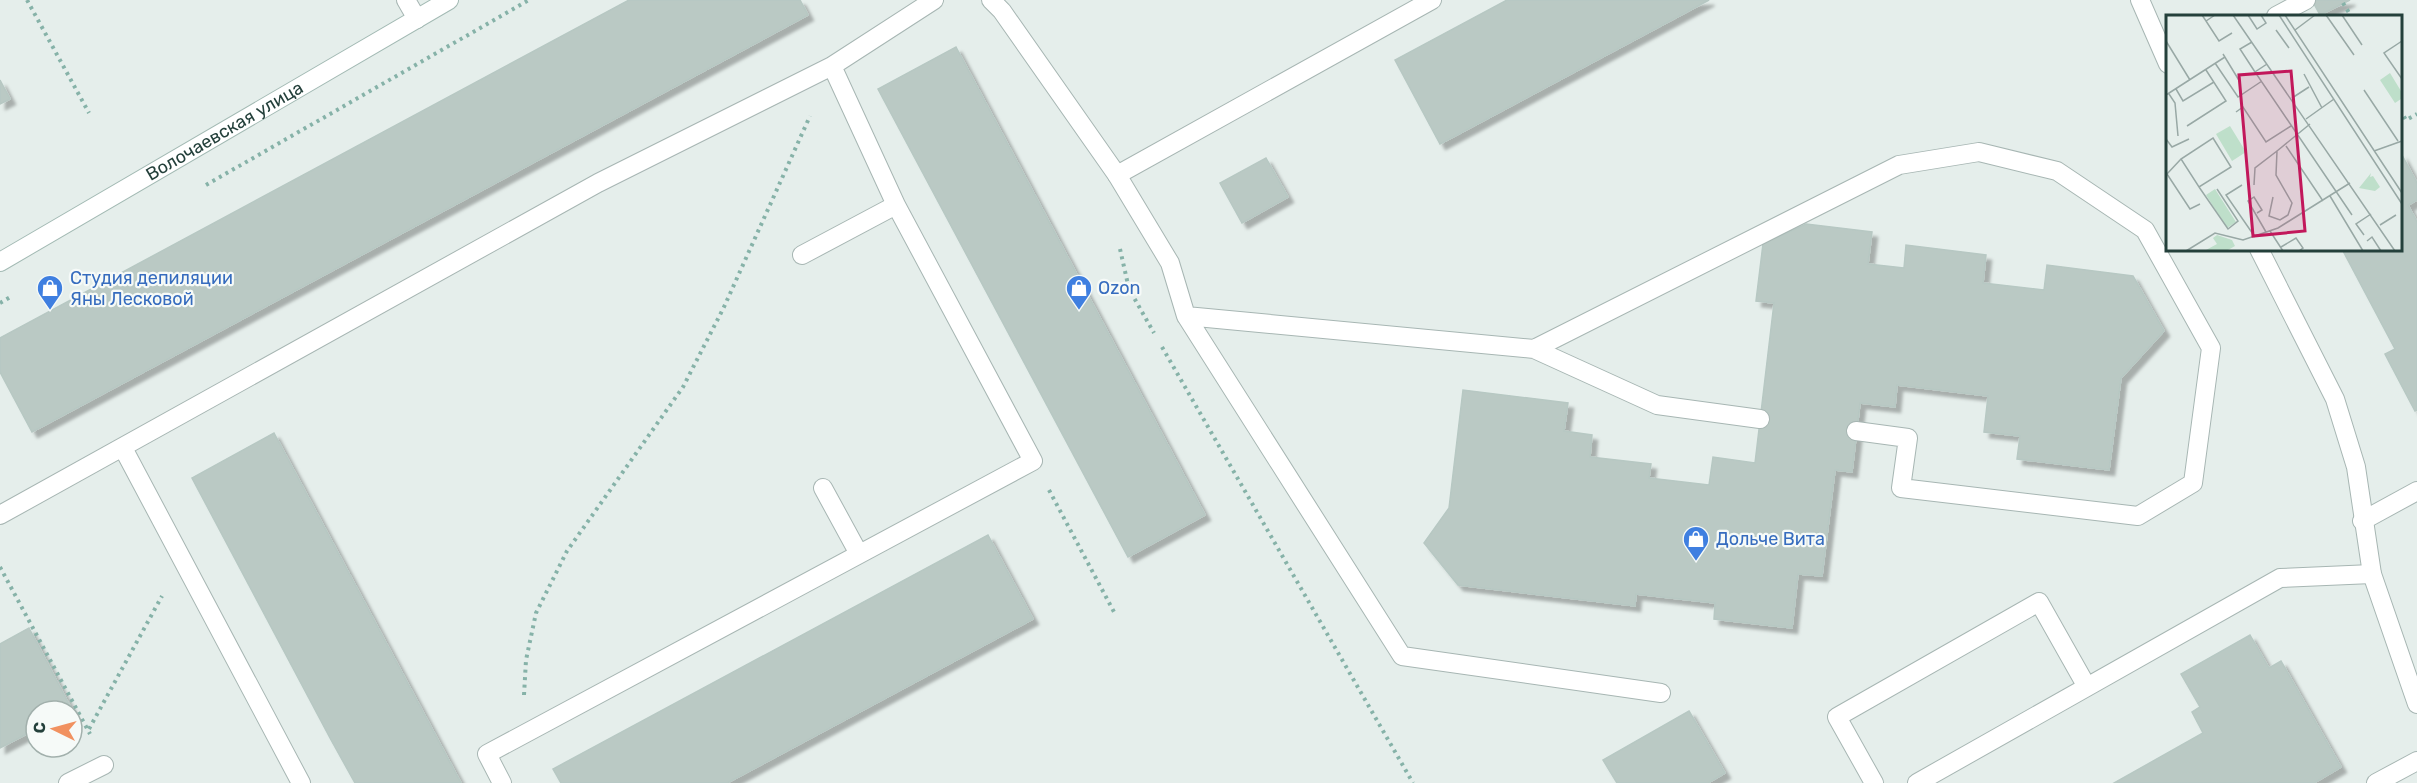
<svg xmlns="http://www.w3.org/2000/svg" width="2417" height="783" font-family="Rubik,sans-serif">
	<style>
		.building { fill: #bac9c4; stroke: #b7c8c3; stroke-width: 1.5; filter: url(#shadow) }
		.lines { fill: none; stroke-linecap: round; stroke-linejoin: round }
		.lane-casing { stroke: #a7b6b3; stroke-width: 20 }
		.street-casing { stroke: #a7b6b3; stroke-width: 20 }
		.secondary-casing { stroke: #a3bab4; stroke-width: 20 }
		.path { stroke: #86b2a8; stroke-width: 4; stroke-dasharray: 3 4.5; stroke-linecap: butt }
		.lane { stroke: #fff; stroke-width: 18 }
		.street { stroke: #fff; stroke-width: 18 }
		.secondary { stroke: #fff; stroke-width: 18 }
		.labels { text-anchor: middle; dominant-baseline: central; stroke-width: 4.5; stroke-linejoin: round; paint-order: stroke }
		.street-label { font-size: 18px; fill: #24403b; stroke: #f6faf8 }
		.shop-label { font-size: 18px; fill: #366cbe; stroke: #f6faf8; text-anchor: start }
		.inset-road { fill: none; stroke: #98a8a5; stroke-width: 1.5 }
		.view { fill: #c2185b; fill-opacity: 0.15; stroke: #c2185b; stroke-width: 3 }
		.inset-edge { fill: none; stroke: #24403b; stroke-width: 3 }
	</style>
	<defs>
		<filter id="shadow"><feDropShadow dx="5.5" dy="5.5" stdDeviation="1.5" flood-color="#0004"/></filter>
	</defs>
	<rect width="100%" height="100%" fill="#e5eeeb"/>
	<path class="building" d="M629,0H800L808,15L32,432L0,372V338Z
		M1507,0H1709L1440,144L1395,60Z
		M2312,0H2350L2320,15Z
		M956,47L1205,515L1128,557L878,89Z
		M0,80L10,99L0,104Z
		M2402,155L2417,183V200L2408,205L2417,222V410L2415,411L2385,354L2395,349L2342,249H2400Z
		M1266,158L1288,197L1242,223L1220,183Z
		M1806,224L1872,232L1868,264L1904,268L1906,245L1986,255L1983,283L2044,290L2047,265L2133,276L2164,331L2121,378L2109,470L2017,459L2020,436L1984,432L1988,396L1897,385L1895,407L1860,403L1852,472L1835,470L1822,576L1798,574L1792,628L1714,619L1715,603L1636,594L1635,606L1458,585L1424,543L1449,508L1463,390L1568,403L1564,431L1592,435L1590,457L1651,464L1649,478L1709,485L1713,457L1755,463L1774,303L1756,301L1763,244Z
		M274,433L461,783H355L330,738L192,478Z
		M988,535L1033,619L727,783H561L553,769Z
		M29,628L72,710L36,711V729L0,748V644Z
		M2250,635L2269,668L2281,661L2341,767L2314,783H2114L2203,733L2192,712L2200,707L2181,674Z
		M1689,711L1725,773L1708,783H1617L1603,760Z"/>
	<g class="lines">
		<g class="lane-casing">
			<path id="lane" d="M406,0L417,19
				M1432,0L1117,175L1170,263L1186,316L1534,349L1899,165L1979,152L2057,171L2145,230L2211,348L2193,483L2138,516L1901,488L1908,438L1856,431
				M2276,16L2306,0
				M802,255L896,205
				M1186,316L1402,656L1661,693
				M1534,349L1657,405L1760,419
				M123,448L301,783
				M823,488L859,554
				M0,515L598,183L832,66L934,0
				M2362,521L2417,491
				M68,783L104,765
				M502,783L487,754L1033,461L896,205L832,66
				M1874,783L1837,717L2039,602L2087,687
				M1917,783L2280,578L2372,574
				M2376,783L2417,761"/>
		</g>
		<g class="street-casing">
			<path id="street" d="M991,0L1002,11L1117,175
				M2140,0L2168,64
				M2259,249L2335,399L2356,467L2372,574L2417,704"/>
		</g>
		<g class="secondary-casing">
			<g id="secondary">
				<path id="s1" d="M0,262L449,0"/>
			</g>
		</g>
		<path class="path" d="M27,0L89,113
			M2343,3L2351,16
			M2400,110L2406,120L2417,114
			M206,185L529,0
			M1120,249L1129,289L1154,333
			M0,303L12,296
			M1162,347L1413,783
			M1049,490L1114,612
			M0,567L90,734
			M524,695L526,660L536,613L567,551L683,387L724,307L810,116
			M89,729L162,596"/>
		<use href="#lane" class="lane"/>
		<use href="#street" class="street"/>
		<use href="#secondary" class="secondary"/>
	</g>
	<defs>
		<g id="shop-pin" transform="scale(1.35)"><path d="M0 17L-7.5 6A9.5 9.5 0 1 1 7.5 6Z" fill="#3f7fe0" stroke="#f6faf8"/><path d="M-5-2.5h2.3a2.7 3.5 0 0 1 5.4 0H5L5.5 6h-11ZM-1.5-2.5h3a1.5 2.3 0 0 0-3 0Z" fill="#fff"/></g>
	</defs>
	<g fill-rule="evenodd">
		<use href="#shop-pin" x="50" y="288"/>
		<use href="#shop-pin" x="1079" y="288"/>
		<use href="#shop-pin" x="1696" y="539"/>
	</g>
	<g class="labels">
		<g class="street-label">
			<text stroke="none"><textPath href="#s1" startOffset="260">Волочаевская улица</textPath></text>
		</g>
		<g class="shop-label">
			<text x="70" y="278">Студия депиляции<tspan x="70" dy="21">Яны Лесковой</tspan></text>
			<text x="1098" y="288">Ozon</text>
			<text x="1716" y="539">Дольче Вита</text>
		</g>
	</g>
	<g transform="translate(2166 15)">
		<rect width="236" height="236" fill="#e5eeeb"/>
		<path d="M224,58L235,76V84L229,88L214,65ZM64,111L80,137L66,146L50,119ZM205,158L204,162L207,161L214,172L209,176L193,173ZM49,174L70,207L61,213L40,180ZM51,220L66,225L69,231L62,235H40L51,229L47,223Z" fill="#bedfca"/>
		<path class="inset-road" d="M36,0L40,6L49,0M67,0L229,236M82,0L91,14L100,8L95,0M113,0L236,189M119,0L236,178M160,0L188,40M176,0L196,30M40,6L53,26L66,18M110,15L123,33M129,15L149,0M0,26L24,65M236,26L218,38L236,64M86,27L74,34L89,57M57,39L74,67M49,48L72,82L96,66M101,49L89,57L186,200M138,59L156,93M10,74L17,86L48,67M198,75L232,126M3,79L9,88L12,121M0,80L59,42M126,83L143,72M70,97L77,92L100,127L125,111M140,104L168,84M21,111L60,86L40,55M47,123L65,152L33,172L15,144ZM0,124L6,132L23,124M120,131L157,186M208,136L236,126M1,159L24,194L34,189M0,160L15,144M76,170L60,180L89,222M88,170L89,153L111,136M33,172L62,214L72,206L51,174M164,181L197,236M107,182L103,201L114,205L122,200L126,188L110,160L111,136L144,109M91,198L96,195L88,182L82,186L100,217M214,210L230,200M104,216L117,236M198,220L190,209L205,199M201,226L206,222L215,236M115,232L130,223L137,233L133,236M20,236L49,218L77,225L112,213L184,168"/>
		<path class="view" d="M125,56L139,216L87,221L73,60Z"/>
		<rect width="236" height="236" class="inset-edge"/>
	</g>
	<g transform="translate(54 729) rotate(275)"><circle r="28" fill="#f6faf8" stroke="#a2b0ac" stroke-width="1.5"/>
	<path d="M0-4.5L10 22L0 15L-10 22Z" fill="#f19160"/>
	<text y="-9" font-size="16" font-weight="bold" text-anchor="middle" fill="#24403b">С</text>
	</g>
</svg>
